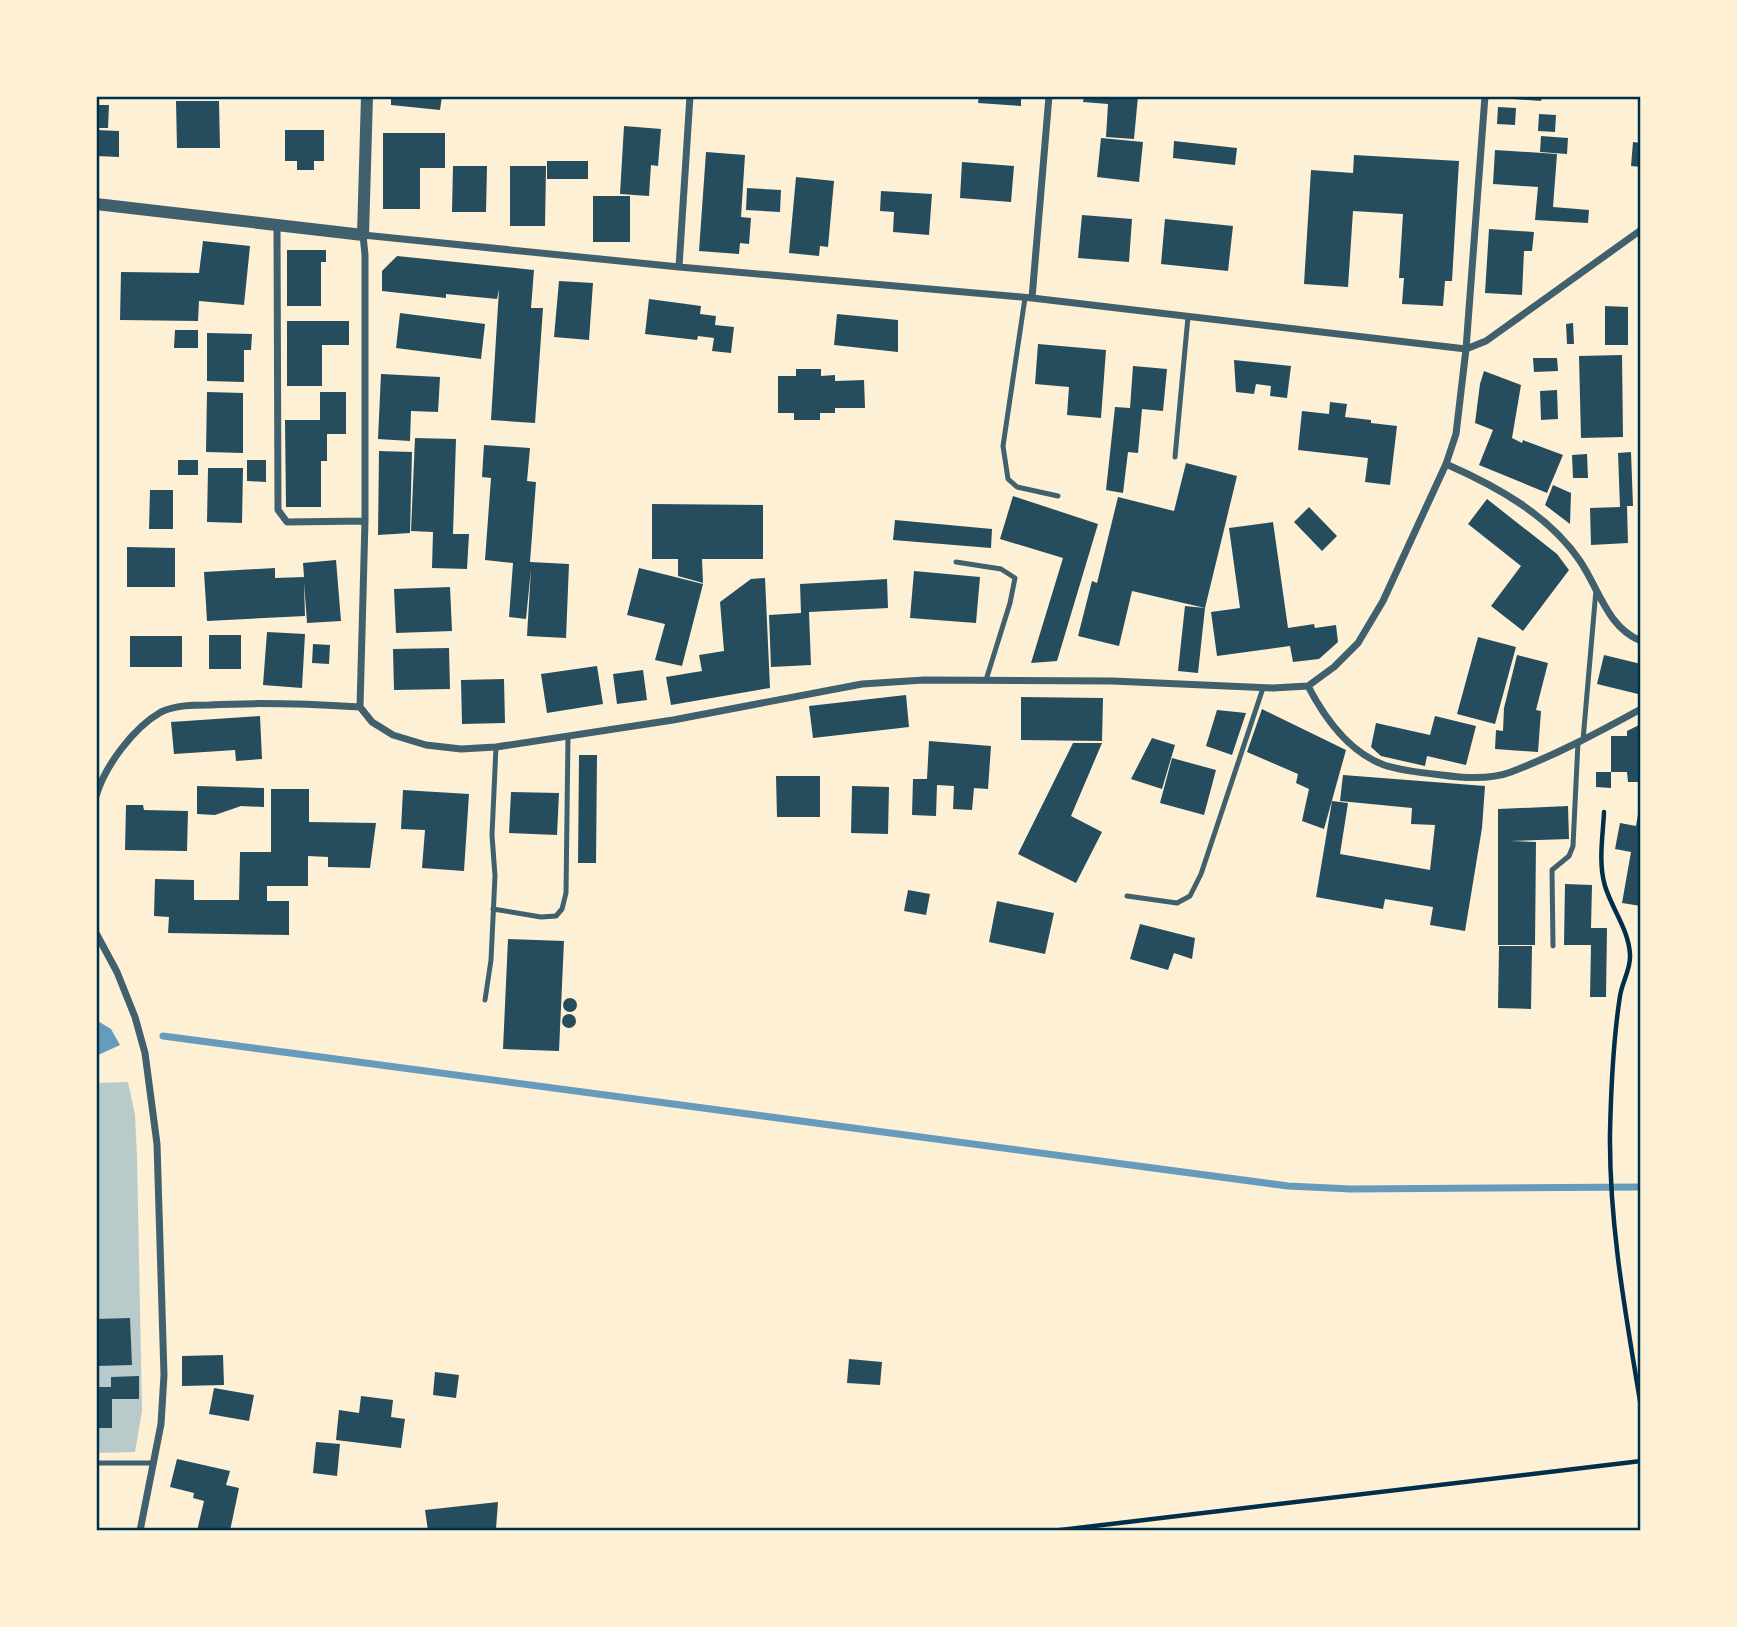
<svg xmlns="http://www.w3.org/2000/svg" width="1737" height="1627" font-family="'Asap Condensed',sans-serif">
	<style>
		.green { fill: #b9caca }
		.water { fill: #669bbc }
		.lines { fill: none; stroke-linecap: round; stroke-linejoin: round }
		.stream { stroke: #669bbc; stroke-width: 7 }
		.building { fill: #264d5e }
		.path { stroke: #003049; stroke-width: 4.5 }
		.service { stroke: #3f606c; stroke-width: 5 }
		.minor { stroke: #3f606c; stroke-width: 7 }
		.tertiary { stroke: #3f606c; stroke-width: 12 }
		.neatline { fill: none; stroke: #003049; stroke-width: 2.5 }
	</style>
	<rect width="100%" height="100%" fill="#fdf0d5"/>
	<path class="green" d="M128,1082L135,1115L137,1157L142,1411L135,1452L96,1453V1083Z"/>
	<path class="water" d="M96,1020L111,1029L120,1045L96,1056Z"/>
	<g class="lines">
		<path class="stream" d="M163,1036L1288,1186L1351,1189L1641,1187"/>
	</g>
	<path class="building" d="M391,96H442L440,110L391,105Z
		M979,96H1021V106L978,103Z
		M1084,96H1138L1134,139L1106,137L1108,104L1083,102Z
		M1500,96H1542L1541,101L1500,98Z
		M176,101H219L220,148H177Z
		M96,105H109L108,128H96Z
		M1498,107L1516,108L1515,125L1497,124Z
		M1539,114L1556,115L1555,132L1538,131Z
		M624,126L661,129L658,166L651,165L649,196L620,194Z
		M96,130L119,131V157L96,156Z
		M285,130H324V161H314V170H297V161H285Z
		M383,133H445V168H420V209H383Z
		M1541,136L1568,138L1567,154L1540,152Z
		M1101,138L1143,142L1139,182L1097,177Z
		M1174,141L1237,148L1235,165L1173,158Z
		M1633,142L1641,143V167L1631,166Z
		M1495,150L1557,154L1553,207L1589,210L1588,223L1535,220L1538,187L1493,184Z
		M706,152L745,155L741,217L751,218L749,244L740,243L739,254L699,251Z
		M1354,155L1459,161L1452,281H1445L1443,306L1402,304L1404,278H1399L1403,214L1353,211L1348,287L1304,284L1311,170L1353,173Z
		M547,161H588V179H547Z
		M962,162L1014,166L1011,202L960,198Z
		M453,166H487L486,212H452Z
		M510,166H546L545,226H510Z
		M796,177L834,181L828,247L820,246L819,256L789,253Z
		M747,188L781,190L780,212L746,210Z
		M881,191L932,194L929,235L893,232L894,212L880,211Z
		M593,196H630V242H593Z
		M1082,215L1132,219L1129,262L1078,258Z
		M1165,219L1233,226L1228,271L1161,264Z
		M1489,229L1534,232L1532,251H1524L1522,295L1485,293Z
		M203,241L250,246L244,305L199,301L198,321L120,320L121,272L199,273Z
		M287,250H326V262H321V306H287Z
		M397,256L534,270L531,308H543L535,423L491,420L499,289L497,299L446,294V298L382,291V271Z
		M559,281L593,283L589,340L554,337Z
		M649,299L701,306L700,314L716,316L715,325L734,327L731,353L712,351L714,338L698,336L697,340L645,334Z
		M1605,306L1628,307V345H1605Z
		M400,313L485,324L481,359L396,348Z
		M837,314L898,320V352L834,345Z
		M287,321H349V345H322V386H287Z
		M1573,323L1574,344H1567L1566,324Z
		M175,330H198V348H174Z
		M207,333L252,334L251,350H244V382L207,381Z
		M1038,344L1106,350L1101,418L1067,415L1069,387L1035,384Z
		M1622,355L1623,437L1581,438L1579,356Z
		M1533,358H1557L1558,371L1534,372Z
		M1234,360L1291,366L1287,398L1270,396L1271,386L1256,384L1254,394L1236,392Z
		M1133,366L1167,369L1163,411L1142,409L1138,453L1128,452L1123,493L1106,490L1115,407L1130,408Z
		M796,369H821V376L835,375V381L864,380L865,408H835V413H820V420H794V413H778V376H796Z
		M1484,371L1521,385L1512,438L1522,443L1523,440L1563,455L1547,493L1479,465L1493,430L1475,423L1480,384Z
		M381,374L440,377L438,412L411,411L410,441L378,439Z
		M1557,390L1558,419L1541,420L1540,391Z
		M207,392L243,393V453L206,452Z
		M320,392H346V434H327V461H321V507H286L285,420H320Z
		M1330,402L1347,404L1345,417L1371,420V423L1397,426L1390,485L1365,482L1368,458L1298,450L1302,411L1329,414Z
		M415,438L456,439L453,534H469L467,569L432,568L433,532L411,531Z
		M484,445L530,448L527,481L536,482L530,562L569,564L566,638L527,636L531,569L526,619L509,617L513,563L485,560L491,478L482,477Z
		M379,451L412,452L410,533L378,535Z
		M1631,452L1633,506H1627L1628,543L1591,545L1590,508L1620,507L1618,453Z
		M1587,454L1588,478H1573L1572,455Z
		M178,460H198V475H178Z
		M247,460H266V482L247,481Z
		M1186,463L1237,476L1205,608L1132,591L1119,646L1078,636L1092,581L1097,583L1118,497L1174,511Z
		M208,468H243L242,523L207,522Z
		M1553,485L1571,493L1570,524L1545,505Z
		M150,490H173V529H149Z
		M1013,496L1098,524L1057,661L1031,663L1063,558L1000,539Z
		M1487,499L1557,554L1569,570L1523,631L1491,606L1521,566L1468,524Z
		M652,504L763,505V559H702L703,583L678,576V559H652Z
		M1309,507L1337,536L1322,551L1294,522Z
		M895,520L992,529L991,548L893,540Z
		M1273,522L1288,628L1314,624L1315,628L1336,625L1338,642L1319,659L1293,662L1290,646L1217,656L1211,612L1240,608L1229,528Z
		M127,547L175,548V587H127Z
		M336,560L341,621L307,623L304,582L305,616L207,621L204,572L275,568V578L304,577L303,563Z
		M639,568L703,584L682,666L655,660L665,624L627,615Z
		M914,571L980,577L976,623L910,618Z
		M765,578L770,688L671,705L666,677L702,671L699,655L724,651L720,602L751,579Z
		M887,579L888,608L809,612L811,665L771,667L769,615L801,613L800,584Z
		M450,587L452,631L396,633L394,589Z
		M1185,606L1205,608L1198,673L1178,671Z
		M267,632L305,634L302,688L263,685Z
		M209,635H241V669H209Z
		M130,636H182V667H130Z
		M1478,637L1516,647L1495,724L1457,714Z
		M313,644L330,645L329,664L312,663Z
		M449,648L450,689L394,690L393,649Z
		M1517,655L1548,663L1536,710L1541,711L1538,752L1495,749L1496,730L1503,731L1504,708Z
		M1604,655L1641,664V683L1638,694L1597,684Z
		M597,666L603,704L547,713L541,674Z
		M643,670L647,700L617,704L613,674Z
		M504,679L505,723L462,724L461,680Z
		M906,695L909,727L813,738L809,706Z
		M1021,697L1103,698L1102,741L1021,740Z
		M1262,709L1346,750L1324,829L1302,821L1309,789L1296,783L1298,774L1247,752Z
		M1217,710L1246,713L1232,755L1206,746Z
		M260,716L262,759L236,761L235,750L174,754L171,722Z
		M1435,716L1476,726L1466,765L1427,756L1425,766L1381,756L1371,747L1376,723L1430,735Z
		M1641,724V782H1628L1627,772H1611V788L1596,787V772H1611V736H1627V731Z
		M1152,738L1175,745L1162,789L1131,779Z
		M929,741L991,746L988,789L974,788L972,810L953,809L954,786L937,785L936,816L912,815L913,779H927Z
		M1073,743H1102L1071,816L1102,832L1076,883L1018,854Z
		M579,755H597L596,863H578Z
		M1172,758L1216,770L1204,815L1160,803Z
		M1343,775L1485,786L1482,828L1465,931L1430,925L1433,907L1385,899L1383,909L1316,897L1332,801L1348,803L1340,854L1430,870L1435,825L1411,824L1412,808L1340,801Z
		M776,776H820V817H777Z
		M197,786L264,788V807L241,806L215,815L197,814Z
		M852,786L889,787L888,834L851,833Z
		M271,789H309V822L376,823L370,868L328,867V857L308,856V886H267V901H289V935L168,933L169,917L154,916L155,879L194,880V900H239L240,852H271Z
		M403,790L469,794L464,871L422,868L425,830L401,829Z
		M511,792L559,793L557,835L509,833Z
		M126,805H143L144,810L188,811L187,851L125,850Z
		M1568,806L1569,839L1510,841L1536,842L1535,945H1498V809Z
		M1639,808H1641V906L1622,903L1631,852L1615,849L1620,823L1636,826Z
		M1565,884L1592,885L1591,928H1607L1606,997H1590L1591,945H1564Z
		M908,890L930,894L926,915L904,911Z
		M997,901L1054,913L1045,954L989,942Z
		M1140,924L1195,938L1192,959L1174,953L1168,970L1130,959Z
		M508,939L564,941L559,1051L503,1049Z
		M1499,946H1532L1531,1009L1498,1008Z
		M563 1005a7 7 0 1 1 14 0a7 7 0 1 1-14 0Z
		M562 1021a7 7 0 1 1 14 0a7 7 0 1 1-14 0Z
		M130,1318L132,1365L96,1366V1319Z
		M223,1355L224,1385L182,1386V1356Z
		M849,1359L882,1362L880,1385L847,1383Z
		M435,1372L459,1375L456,1398L433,1395Z
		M139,1376V1399H112V1428H96V1387H111V1377Z
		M214,1388L254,1395L249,1421L209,1414Z
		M361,1396L393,1400L391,1417L405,1419L401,1448L336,1440L339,1410L359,1413Z
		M316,1442L340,1444L337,1476L313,1473Z
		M177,1459L230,1471L226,1485L239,1488L230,1531H197L204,1501L193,1498L194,1493L170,1487Z
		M498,1502L496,1529L428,1531L425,1510Z"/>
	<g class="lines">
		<path class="path" d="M1604,812C1603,836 1598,862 1605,886C1612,909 1629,930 1630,955C1631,969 1622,982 1620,996C1613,1041 1611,1088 1610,1133C1609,1225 1626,1316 1641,1407
			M1052,1531L1641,1461"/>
		<path class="service" d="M1025,298L1003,446L1008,479L1017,487L1058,496
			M1175,457L1188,317
			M956,562L1001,569L1015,578L1010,603L986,680
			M1583,740L1596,590
			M1127,896L1177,903L1190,896L1201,874L1263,688
			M493,909L541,917L556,916L562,909L566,893L568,736
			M1553,946L1552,870L1569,856L1573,846L1578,742
			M485,1000L491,960L495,876L492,835L496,747
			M96,1463H154"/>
		<path class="minor" d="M1485,96L1466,349L1456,434L1446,464L1383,601L1358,643L1334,667L1308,686L1273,688L1112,681L924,680L862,684L673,720L496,747L461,749L426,745L393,735L372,722L360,707L365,521V255L363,235L679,267L1032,298L1466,349L1486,341L1641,230
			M277,225L278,510L287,522L365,521
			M679,267L690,96
			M1032,298L1049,96
			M1446,464C1496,486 1549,515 1580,561C1599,589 1607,627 1641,641
			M1308,686C1324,717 1349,752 1384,765C1402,771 1423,773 1442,775C1463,778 1490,780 1511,772C1556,755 1599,732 1641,709
			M96,796C105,766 133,728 161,712C175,705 194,705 209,705C259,702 310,704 360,707
			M96,933L117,972L135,1017L145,1053L157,1144L164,1375L161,1424L140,1531"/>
		<path class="tertiary" d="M96,204L363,235L367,96"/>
	</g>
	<rect width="1737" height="1627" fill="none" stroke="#fdf0d5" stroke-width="196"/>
	<rect x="98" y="98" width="1541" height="1431" class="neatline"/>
</svg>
